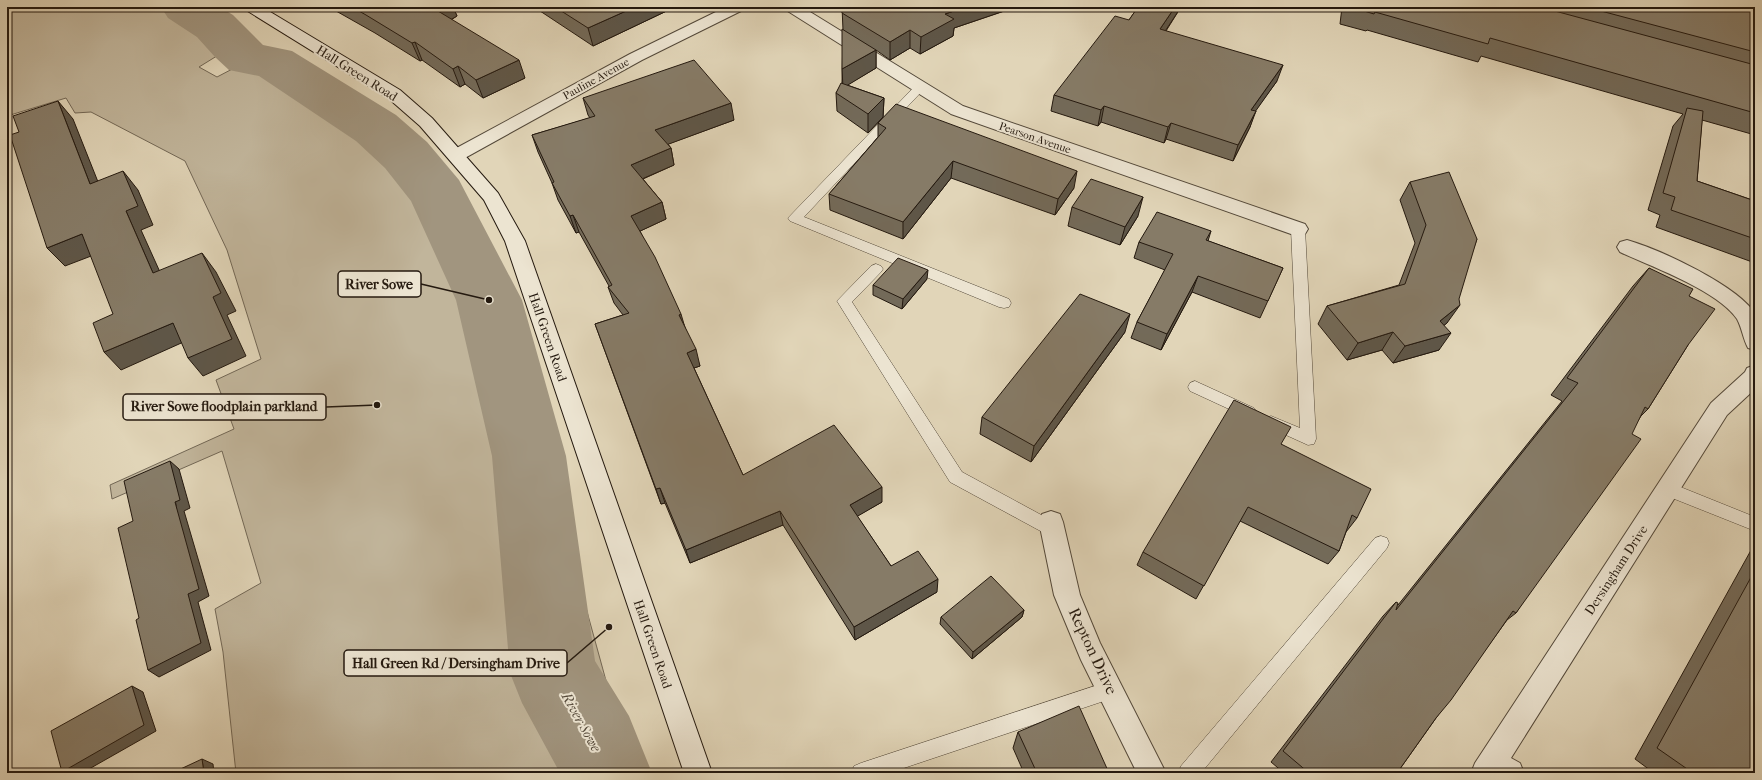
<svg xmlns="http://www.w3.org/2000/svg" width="1762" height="780" font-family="'IM FELL French Canon',serif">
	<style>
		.green { fill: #c1b59b; stroke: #726755 }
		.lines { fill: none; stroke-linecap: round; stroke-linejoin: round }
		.river { fill: #a1957f; fill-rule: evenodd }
		.lane-casing { stroke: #534839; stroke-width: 1 }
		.street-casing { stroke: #534839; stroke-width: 2 }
		.secondary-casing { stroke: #24190f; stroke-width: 2 }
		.lane { fill: #ece4d1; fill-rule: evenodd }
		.street { fill: #ece4d1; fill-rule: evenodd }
		.secondary { fill: #ece4d1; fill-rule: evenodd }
		.wall { fill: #736a59; stroke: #24190f }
		.shaded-wall { fill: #5e5648; stroke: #24190f }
		.building { fill: #867b67; stroke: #24190f }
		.labels { text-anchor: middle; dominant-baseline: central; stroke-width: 4; stroke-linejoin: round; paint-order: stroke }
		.far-street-label { font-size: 11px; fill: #24190f; stroke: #ece4d1 }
		.street-label { font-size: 13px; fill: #24190f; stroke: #ece4d1 }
		.water-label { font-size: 14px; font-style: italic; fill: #564b3c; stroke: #ece4d1 }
		.near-street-label { font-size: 16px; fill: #24190f; stroke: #ece4d1 }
		.leader { fill: none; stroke: #24190f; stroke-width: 1.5 }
		.callout-dot { fill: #24190f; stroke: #ece4d1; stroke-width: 1.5 }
		.callout { fill: #ece4d1; stroke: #24190f; stroke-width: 1.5 }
		.callout-label { font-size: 14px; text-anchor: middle; font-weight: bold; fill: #24190f }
	</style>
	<rect width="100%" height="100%" fill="#e1d5b8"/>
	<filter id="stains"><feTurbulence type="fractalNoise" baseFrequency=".005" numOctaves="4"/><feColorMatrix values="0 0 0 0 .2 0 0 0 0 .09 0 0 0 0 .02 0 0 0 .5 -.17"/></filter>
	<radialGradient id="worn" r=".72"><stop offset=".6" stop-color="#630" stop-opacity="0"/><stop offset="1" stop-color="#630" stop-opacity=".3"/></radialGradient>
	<path class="green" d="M7,7H197L246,38L199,67L217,77L259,55L279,59L387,131L435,173L463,221L486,269L547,466L616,717L634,773H236L223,652L215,609L261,583L222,451L112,499L110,485L234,429L216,380L261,359L227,250L185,161L91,112L75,113L66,98L7,116Z"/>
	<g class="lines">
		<path class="river" d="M161,7H220L233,15L263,45L292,51L396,115L427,142L459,180L522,300L566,456L595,661L629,716L652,773H560L522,703L510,673L492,456L456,300L411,201L385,168L356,141L259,76L229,70L215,57L197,37L168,18Z"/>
		<g class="lane-casing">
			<path id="lane" d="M920,83L926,87L924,89L804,217L1009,299L1011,303L1009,307L1004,308L999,307L790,221L788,218L916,85Z
				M1298,224L1303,226L1305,229L1316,439L1314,444L1308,445L1266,426L1263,422L1266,418L1271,416L1300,428L1291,229L1293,226Z
				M876,264L881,266L883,269L881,272L852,302L962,472L1058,524L1060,529L1058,534L1052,536L1046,534L950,482L837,301L871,266Z
				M1195,381L1254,408L1257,412L1254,416L1249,418L1244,416L1190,391L1188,387L1190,383Z
				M1668,482L1755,517V531L1662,494L1660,489L1662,484Z
				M1381,536L1387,538L1389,543L1387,548L1201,773H1178L1181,766L1375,538Z
				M1110,681L1117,684L1119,690L1117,696L1110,699L889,773H851L854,766L861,763Z"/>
		</g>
		<g class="street-casing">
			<path id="street" d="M726,7H746L743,10L642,60L463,159L457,161L451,159L448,155L451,151L630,54Z
				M783,7H802L963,106L1305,224L1308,229L1305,234L1298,236L1291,234L951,114L786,10Z
				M1627,240C1659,249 1739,286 1755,314V350L1748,348C1743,339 1742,328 1737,319C1717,290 1652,267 1620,252L1617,247L1620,242Z
				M1755,365V389L1727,415L1511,758L1520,763L1524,773H1471L1475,763L1711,403L1745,372L1747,368Z
				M1051,511L1060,514L1063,522L1080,595L1100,643L1166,773H1137L1081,660L1054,595L1039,522L1042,514Z"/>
		</g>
		<g class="secondary-casing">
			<path id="secondary" d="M243,7H262L400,90L432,118L498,193L525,241L712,773H684L505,241L484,200L420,126L388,98L246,10Z"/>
		</g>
		<use href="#lane" class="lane"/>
		<use href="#street" class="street"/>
		<use href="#secondary" class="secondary"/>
	</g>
	<path class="wall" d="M329,7H453L457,16L451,20L525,78L483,98L465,84L460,87L422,60L420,61L375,33Z
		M534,7H675L593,46Z
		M842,7H1016L954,28L953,36L920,54L910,48L890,60L876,50V68L847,85L884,98L883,117L868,133L837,111L836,93L842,83L843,30Z
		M1138,7H1181L1166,31L1277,81L1255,111L1250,127L1233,161L1166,139L1164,143L1101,122L1098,126L1051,111L1054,95L1129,20Z
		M1342,7H1755V135L1702,120L1697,181L1755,201V263L1656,227L1660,215L1648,210L1673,126L1683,114L1481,56L1478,62L1367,30L1366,31L1340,24Z
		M583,98L734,120L668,144L671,148L674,165L643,179L662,202L666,219L640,231L684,325L700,366L694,368L743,475L882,502L857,516L891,566L937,592L855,640L783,525L690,563L665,503L661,504L595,324L623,315L614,303L608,287L609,286L579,232L576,233L558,200L552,183L538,152L532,135L590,118L588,115Z
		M878,123L1074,188L1055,215L951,178L903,239L830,210L829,194L878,137Z
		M1410,182L1477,239L1447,323L1444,325L1439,350L1393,363L1382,350L1347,360L1318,324L1327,306L1399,285L1415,243L1400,200Z
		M1072,207L1138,216L1120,245L1068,226Z
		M1211,231L1208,241L1283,268L1260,318L1192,292L1161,350L1131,338L1137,322L1165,270L1134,258L1139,242Z
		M1649,268L1689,296L1688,345L1648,409L1641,416L1516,613L1507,620L1436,718L1397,773H1284L1271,762L1383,616L1396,602L1398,605L1562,401L1551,395L1633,286Z
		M927,279L902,309L873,295V285Z
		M1125,332L1031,462L980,434L982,417Z
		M1281,444L1357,518L1346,532L1339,551L1328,564L1240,521L1196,599L1137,565L1143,552Z
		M1755,543V773H1654L1635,759Z
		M1024,610L1022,617L972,659L940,624L941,617Z
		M1018,732L1109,773H1024L1013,748Z"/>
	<path class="shaded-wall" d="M435,7H453L457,16L440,26L433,8Z
		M635,7H675L593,46L588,28Z
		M966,7H1016L954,28L953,36L920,54L921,37L945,14Z
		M1175,7H1181L1156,45L1160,29Z
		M910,30V48L890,60V42Z
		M415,42L422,60L420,61L412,43Z
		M876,50V68L843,88L842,69Z
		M519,60L525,78L483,98L476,80Z
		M1283,65L1277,81L1245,126L1251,110Z
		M458,66L465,84L460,87L453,69Z
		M884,98L883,117L868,133V114Z
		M58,101L73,119L106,202L90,184Z
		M731,103L734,120L658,148L655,130Z
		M1104,106L1101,122L1098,126L1101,110Z
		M1256,111L1250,127L1233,161L1238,145Z
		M1171,123L1166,139L1164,143L1168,127Z
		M671,148L674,165L635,182L631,165Z
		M953,161L951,178L903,239V222Z
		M123,171L138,190L153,225L141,230L169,292L153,273L126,211Z
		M1077,171L1074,188L1055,215L1058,199Z
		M1143,197L1138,216L1120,245L1125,227Z
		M662,202L666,219L636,233L631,216Z
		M573,215L579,232L576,233L570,216Z
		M82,234L99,253L65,266L47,248Z
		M202,253L216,272L236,311L227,315L246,356L203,376L188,358L213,297Z
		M928,270L927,279L902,309L903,299Z
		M1198,276L1192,292L1161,350L1167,334Z
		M1460,305L1447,323L1428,338L1440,321Z
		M681,314L686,331L679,315Z
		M1130,314L1125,332L1031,462L1034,446Z
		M173,323L188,340L121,370L104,352Z
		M1393,332L1382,350L1347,360L1358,343Z
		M1451,333L1439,350L1393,363L1405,346Z
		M696,349L700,366L691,369L687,353Z
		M170,461L179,469L190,508L184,511L209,596L198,602L211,650L159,677L148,670L188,594Z
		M882,487V502L851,520L850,505Z
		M660,488L665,503L661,504L656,489Z
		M780,511L783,525L690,563L686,550Z
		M938,579L937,592L855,640L854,627Z
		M1024,610L1022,617L972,659L973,652Z
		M132,686L143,692L156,731L82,773H65L62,772Z
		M202,759L213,764L214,773H204Z"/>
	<path class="building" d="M352,7H435L433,8L519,60L476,80L458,66L453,69L415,42L412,43L366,15Z
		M555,7H635L588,28Z
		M842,7H966L945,14L954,19L921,37L910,30L890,42L842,13Z
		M1138,7H1175L1160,29L1283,65L1251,110L1256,111L1238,145L1171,123L1168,127L1104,106L1101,110L1054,95L1115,16L1129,20Z
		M1351,7H1540L1755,65V113L1490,38L1488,44L1375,12L1374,14Z
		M1586,7H1755V52Z
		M842,29L876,50L842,69Z
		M694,60L731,103L655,130L671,148L631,165L662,202L631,216L655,257L681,314L679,315L696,349L687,353L743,475L834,425L882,487L850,505L891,566L918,551L938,579L854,627L780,511L686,550L660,488L656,489L595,324L629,313L608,287L612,285L573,215L570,216L552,183L554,182L532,135L595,116L583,98Z
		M841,83L884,98L868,114L836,93Z
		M58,101L90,184L123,171L138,206L126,211L153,273L202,253L221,293L213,297L232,339L188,358L173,323L104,352L93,323L113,314L82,234L47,248L10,135L19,132L13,116Z
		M896,104L1077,171L1058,199L953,161L903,222L829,194L886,128L878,123Z
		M1687,108L1703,111L1697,181L1755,201V239L1671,210L1675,197L1663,193Z
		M1449,172L1477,239L1459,299L1460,305L1440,321L1451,333L1405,346L1393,332L1358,343L1327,306L1405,284L1426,225L1410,182Z
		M1091,179L1143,197L1125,227L1072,207Z
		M1157,212L1211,231L1206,240L1283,268L1268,301L1198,276L1167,334L1137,322L1173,254L1139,242Z
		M898,258L928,270L903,299L873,285Z
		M1649,268L1693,289L1689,296L1715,309L1688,345L1648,409L1645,407L1632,434L1641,439L1516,613L1513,611L1451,700L1436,718L1397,773H1309L1283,751L1396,602L1398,603L1396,610L1578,383L1567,378Z
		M1080,294L1130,314L1034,446L982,417Z
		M1234,400L1291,427L1281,444L1371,489L1357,518L1352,515L1339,551L1248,507L1204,586L1143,552Z
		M170,461L180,500L175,502L199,589L188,594L201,643L148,670L136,620L139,618L118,528L133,521L124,481Z
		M1755,570V773H1693L1657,748Z
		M991,576L1024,610L973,652L941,617Z
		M132,686L144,725L62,772L51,731Z
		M1079,706L1109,773H1037L1018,732Z
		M202,759L204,773H172Z"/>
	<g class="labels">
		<g class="far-street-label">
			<text transform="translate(596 79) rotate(-29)">Pauline Avenue</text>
			<text transform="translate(1035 138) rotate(19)">Pearson Avenue</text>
		</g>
		<g class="street-label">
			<text transform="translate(357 73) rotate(32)">Hall Green Road</text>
			<text transform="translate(548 337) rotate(71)">Hall Green Road</text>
			<text transform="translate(1616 570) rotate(-57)">Dersingham Drive</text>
			<text transform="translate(653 644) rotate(71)">Hall Green Road</text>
		</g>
		<g class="water-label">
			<text transform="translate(581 722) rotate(61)">River Sowe</text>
		</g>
		<g class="near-street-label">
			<text transform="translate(1093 651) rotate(65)">Repton Drive</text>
		</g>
	</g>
	<path class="leader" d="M489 300L421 284M377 405L326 407M609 627L567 663"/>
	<g class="callout-dot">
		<circle cx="489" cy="300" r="4"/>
		<circle cx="377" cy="405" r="4"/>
		<circle cx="609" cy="627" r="4"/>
	</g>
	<g class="callout">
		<rect x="338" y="271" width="83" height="26" rx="4"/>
		<rect x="123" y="394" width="203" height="26" rx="4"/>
		<rect x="344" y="650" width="223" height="26" rx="4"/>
	</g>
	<g class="callout-label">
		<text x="379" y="289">River Sowe</text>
		<text x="224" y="411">River Sowe floodplain parkland</text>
		<text x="456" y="668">Hall Green Rd / Dersingham Drive</text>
	</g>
	<rect width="1762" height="780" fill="none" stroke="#e1d5b8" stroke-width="24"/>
	<rect x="8" y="8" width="1746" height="764" fill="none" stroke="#24190f" stroke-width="2"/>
	<rect x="12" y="12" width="1738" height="756" fill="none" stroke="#24190f"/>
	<rect width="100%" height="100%" filter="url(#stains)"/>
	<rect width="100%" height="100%" fill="url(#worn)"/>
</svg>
